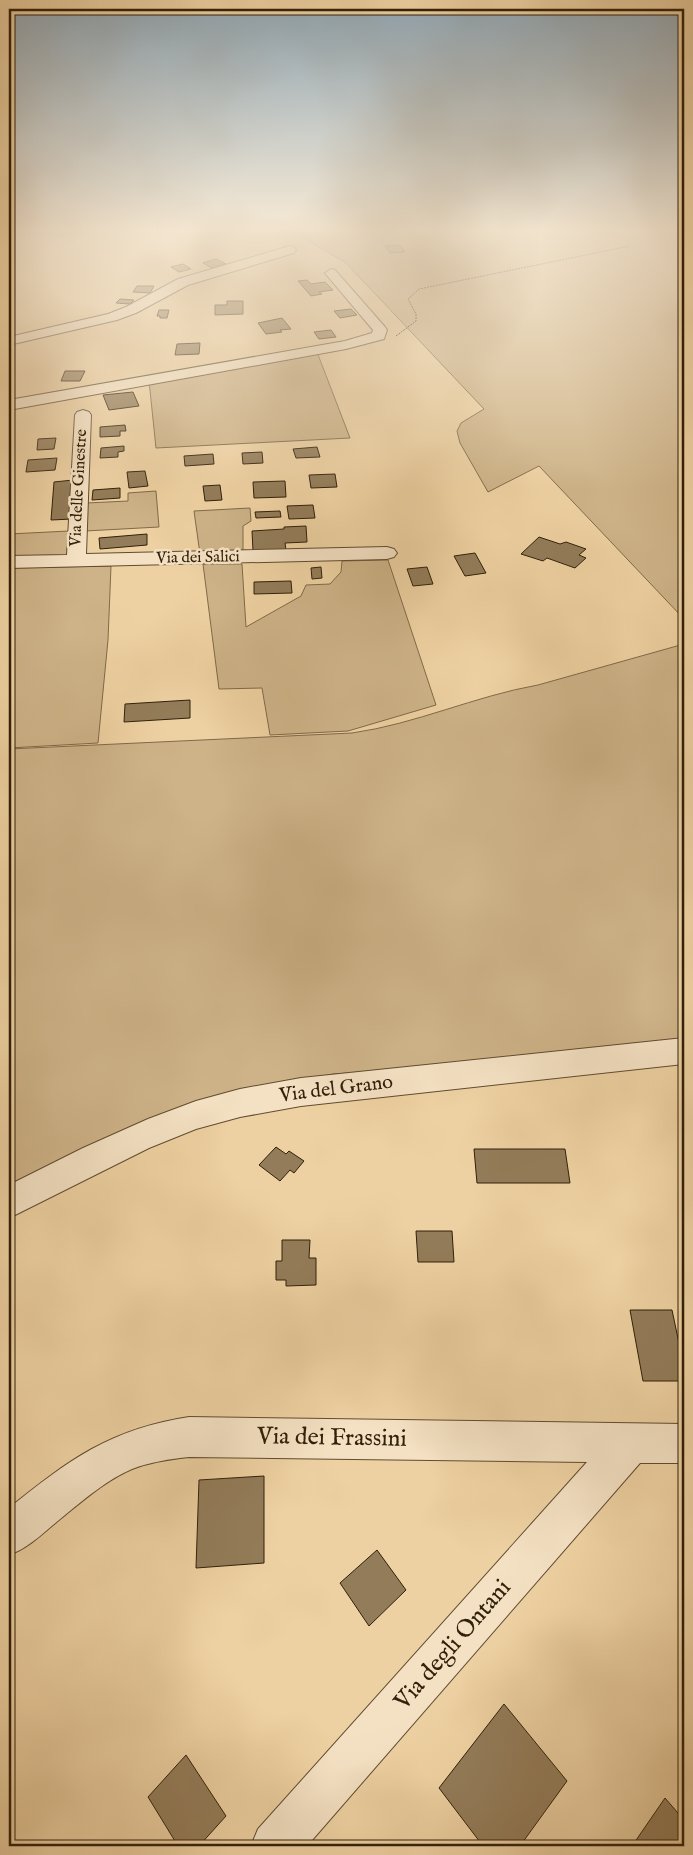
<svg xmlns="http://www.w3.org/2000/svg" width="693" height="1855" font-family="'IM FELL English',serif">
	<style>
		.green { fill: #ceb388; stroke: #806a49 }
		.lines { fill: none; stroke-linecap: round; stroke-linejoin: round }
		.stream { stroke: #7c6646; stroke-width: 3 }
		.building { fill: #937c59; stroke: #31200a }
		.minor-casing { stroke: #604c30; stroke-width: 2 }
		.path { stroke: #31200a; stroke-width: 1; stroke-dasharray: 2 1; stroke-linecap: butt }
		.minor { fill: #f4e1c3; fill-rule: evenodd }
		.labels { text-anchor: middle; dominant-baseline: central; stroke-width: 5; stroke-linejoin: round; paint-order: stroke }
		.far-street-label { font-size: 16px; fill: #31200a; stroke: #f4e1c3 }
		.street-label { font-size: 20px; fill: #31200a; stroke: #f4e1c3 }
		.near-street-label { font-size: 24px; fill: #31200a; stroke: #f4e1c3 }
	</style>
	<rect width="100%" height="100%" fill="#eed1a2"/>
	<filter id="stains"><feTurbulence type="fractalNoise" baseFrequency=".004" numOctaves="4"/><feColorMatrix values="0 0 0 0 .2 0 0 0 0 .09 0 0 0 0 .02 0 0 0 .5 -.17"/></filter>
	<radialGradient id="worn" r=".72"><stop offset=".6" stop-color="#630" stop-opacity="0"/><stop offset="1" stop-color="#630" stop-opacity=".3"/></radialGradient>
	<path class="green" d="M9,230H106C80,233 33,239 9,230Z
		M289,230H684V619L539,466L488,492L460,443L457,431L461,423L484,409L345,262Z
		M317,352L350,438L156,448L149,381Z
		M156,491L159,527L85,531L87,503L128,501V493Z
		M250,508L251,521L243,526V554H200L194,511Z
		M69,531L68,558L9,559V534Z
		M388,560L436,705L348,731L270,735L262,688L219,689L203,564H242L246,627L301,596L306,585L330,584L341,572L342,561Z
		M111,566L108,640L98,743L9,748L10,685H9V568Z
		M684,644V1039L578,1053L454,1066L333,1074L263,1089L88,1157L9,1194V749L352,733C416,724 475,696 538,685Z"/>
	<g class="lines">
		<path class="stream" d="M631,230H640
			M673,230L684,235"/>
	</g>
	<path class="building" d="M400,245L405,252L390,253L385,246Z
		M216,259L226,264L212,268L203,263Z
		M183,264L191,269L179,272L171,267Z
		M307,280L311,284L325,282L333,290L319,292L322,294L311,296L298,281Z
		M137,286H154L150,293L133,292Z
		M120,299L134,300L130,304L116,303Z
		M227,301H243V314L215,315V305H227Z
		M351,309L357,315L340,318L334,311Z
		M159,310H169L167,318H160V316H157Z
		M282,318L291,329L280,330L282,332L266,334L258,323Z
		M331,330L336,337L319,339L314,332Z
		M200,343L199,354L175,355L177,344Z
		M65,371H85L80,381H61Z
		M133,392L139,406L109,410L103,395Z
		M125,425L126,431H120V436L100,437V427Z
		M56,438L54,449L37,450L38,439Z
		M124,446V451L118,452V457L100,458L101,448Z
		M317,447L320,457L296,458L293,449Z
		M262,452L263,463L243,464L242,453Z
		M213,454L214,464L185,466L184,456Z
		M57,458L55,470L26,472L28,460Z
		M145,471L148,486L129,488L127,472Z
		M335,474L337,487L311,488L309,475Z
		M73,480L72,519L51,520L54,482Z
		M285,481L286,497L254,498L253,482Z
		M220,485L222,500L205,501L203,486Z
		M120,488V498L92,500L93,490Z
		M313,505L315,518L289,519L287,506Z
		M280,511L281,517L256,518L255,512Z
		M306,526L307,542L285,543L286,550L253,551L252,531L284,529V527Z
		M147,534V545L100,549L99,538Z
		M539,537L560,544L566,542L586,549L579,555L586,558L575,568L547,558L543,561L521,554Z
		M475,553L486,573L465,576L454,556Z
		M321,567L322,578L312,579L311,568Z
		M427,567L433,584L413,586L407,569Z
		M291,581L292,593L254,594V582Z
		M190,700V718L124,722L125,704Z
		M276,1147L286,1154L289,1151L304,1161L294,1173L290,1170L280,1181L259,1165Z
		M474,1149H565L570,1183H477Z
		M416,1231H452L454,1262H418Z
		M282,1240H310L309,1258H316V1285L286,1286V1280H276V1261H282Z
		M630,1310H672L684,1367V1381H643Z
		M264,1476V1563L196,1568L199,1480Z
		M377,1550L406,1590L369,1626L340,1583Z
		M504,1704L567,1781L520,1846H483L439,1788Z
		M186,1755L226,1816L199,1846H178L148,1797Z
		M665,1798L684,1820V1846H632Z"/>
	<g class="lines">
		<g class="minor-casing">
			<path id="minor" d="M290,246L294,247L296,250L294,253L188,285L136,313L117,320L9,345V337L108,314L126,307L178,279Z
				M331,269L335,270L385,327L387,330L384,339L346,349L9,410V400L345,341L372,333L373,330L325,273Z
				M83,410L89,412L91,415L86,554L387,547L394,549L397,553L394,557L387,559L9,568V556L67,555L75,415L77,412Z
				M684,1038V1064L301,1106L240,1117L196,1129L149,1148L9,1218V1185L83,1148L148,1119L196,1101L240,1089L301,1078Z
				M189,1417L684,1424V1463H640L307,1846H251L258,1829L587,1462L189,1457C170,1459 150,1462 132,1469C108,1479 86,1498 65,1515C47,1529 31,1547 9,1555V1508C69,1460 110,1429 189,1417Z"/>
		</g>
		<path class="path" d="M396,336L416,321V314L408,299L419,289L630,246"/>
		<use href="#minor" class="minor"/>
	</g>
	<linearGradient id="sky" x2="0" y2="1"><stop stop-color="#91a8b7"/><stop offset="0.47" stop-color="#f7ead5"/><stop offset="1" stop-color="#f7ead5" stop-opacity="0"/></linearGradient>
	<rect width="693" height="490" fill="url(#sky)"/>
	<g class="labels">
		<g class="far-street-label">
			<text transform="translate(79 488) rotate(-87)">Via delle Ginestre</text>
			<text transform="translate(198 558) rotate(-1)">Via dei Salici</text>
		</g>
		<g class="street-label">
			<text transform="translate(336 1089) rotate(-7)">Via del Grano</text>
		</g>
		<g class="near-street-label">
			<text transform="translate(332 1438) rotate(1)">Via dei Frassini</text>
			<text transform="translate(453 1645) rotate(-49)">Via degli Ontani</text>
		</g>
	</g>
	<rect width="693" height="1855" fill="none" stroke="#eed1a2" stroke-width="30"/>
	<rect x="10" y="10" width="673" height="1835" fill="none" stroke="#31200a" stroke-width="2.5"/>
	<rect x="15" y="15" width="663" height="1825" fill="none" stroke="#31200a"/>
	<rect width="100%" height="100%" filter="url(#stains)"/>
	<rect width="100%" height="100%" fill="url(#worn)"/>
</svg>
